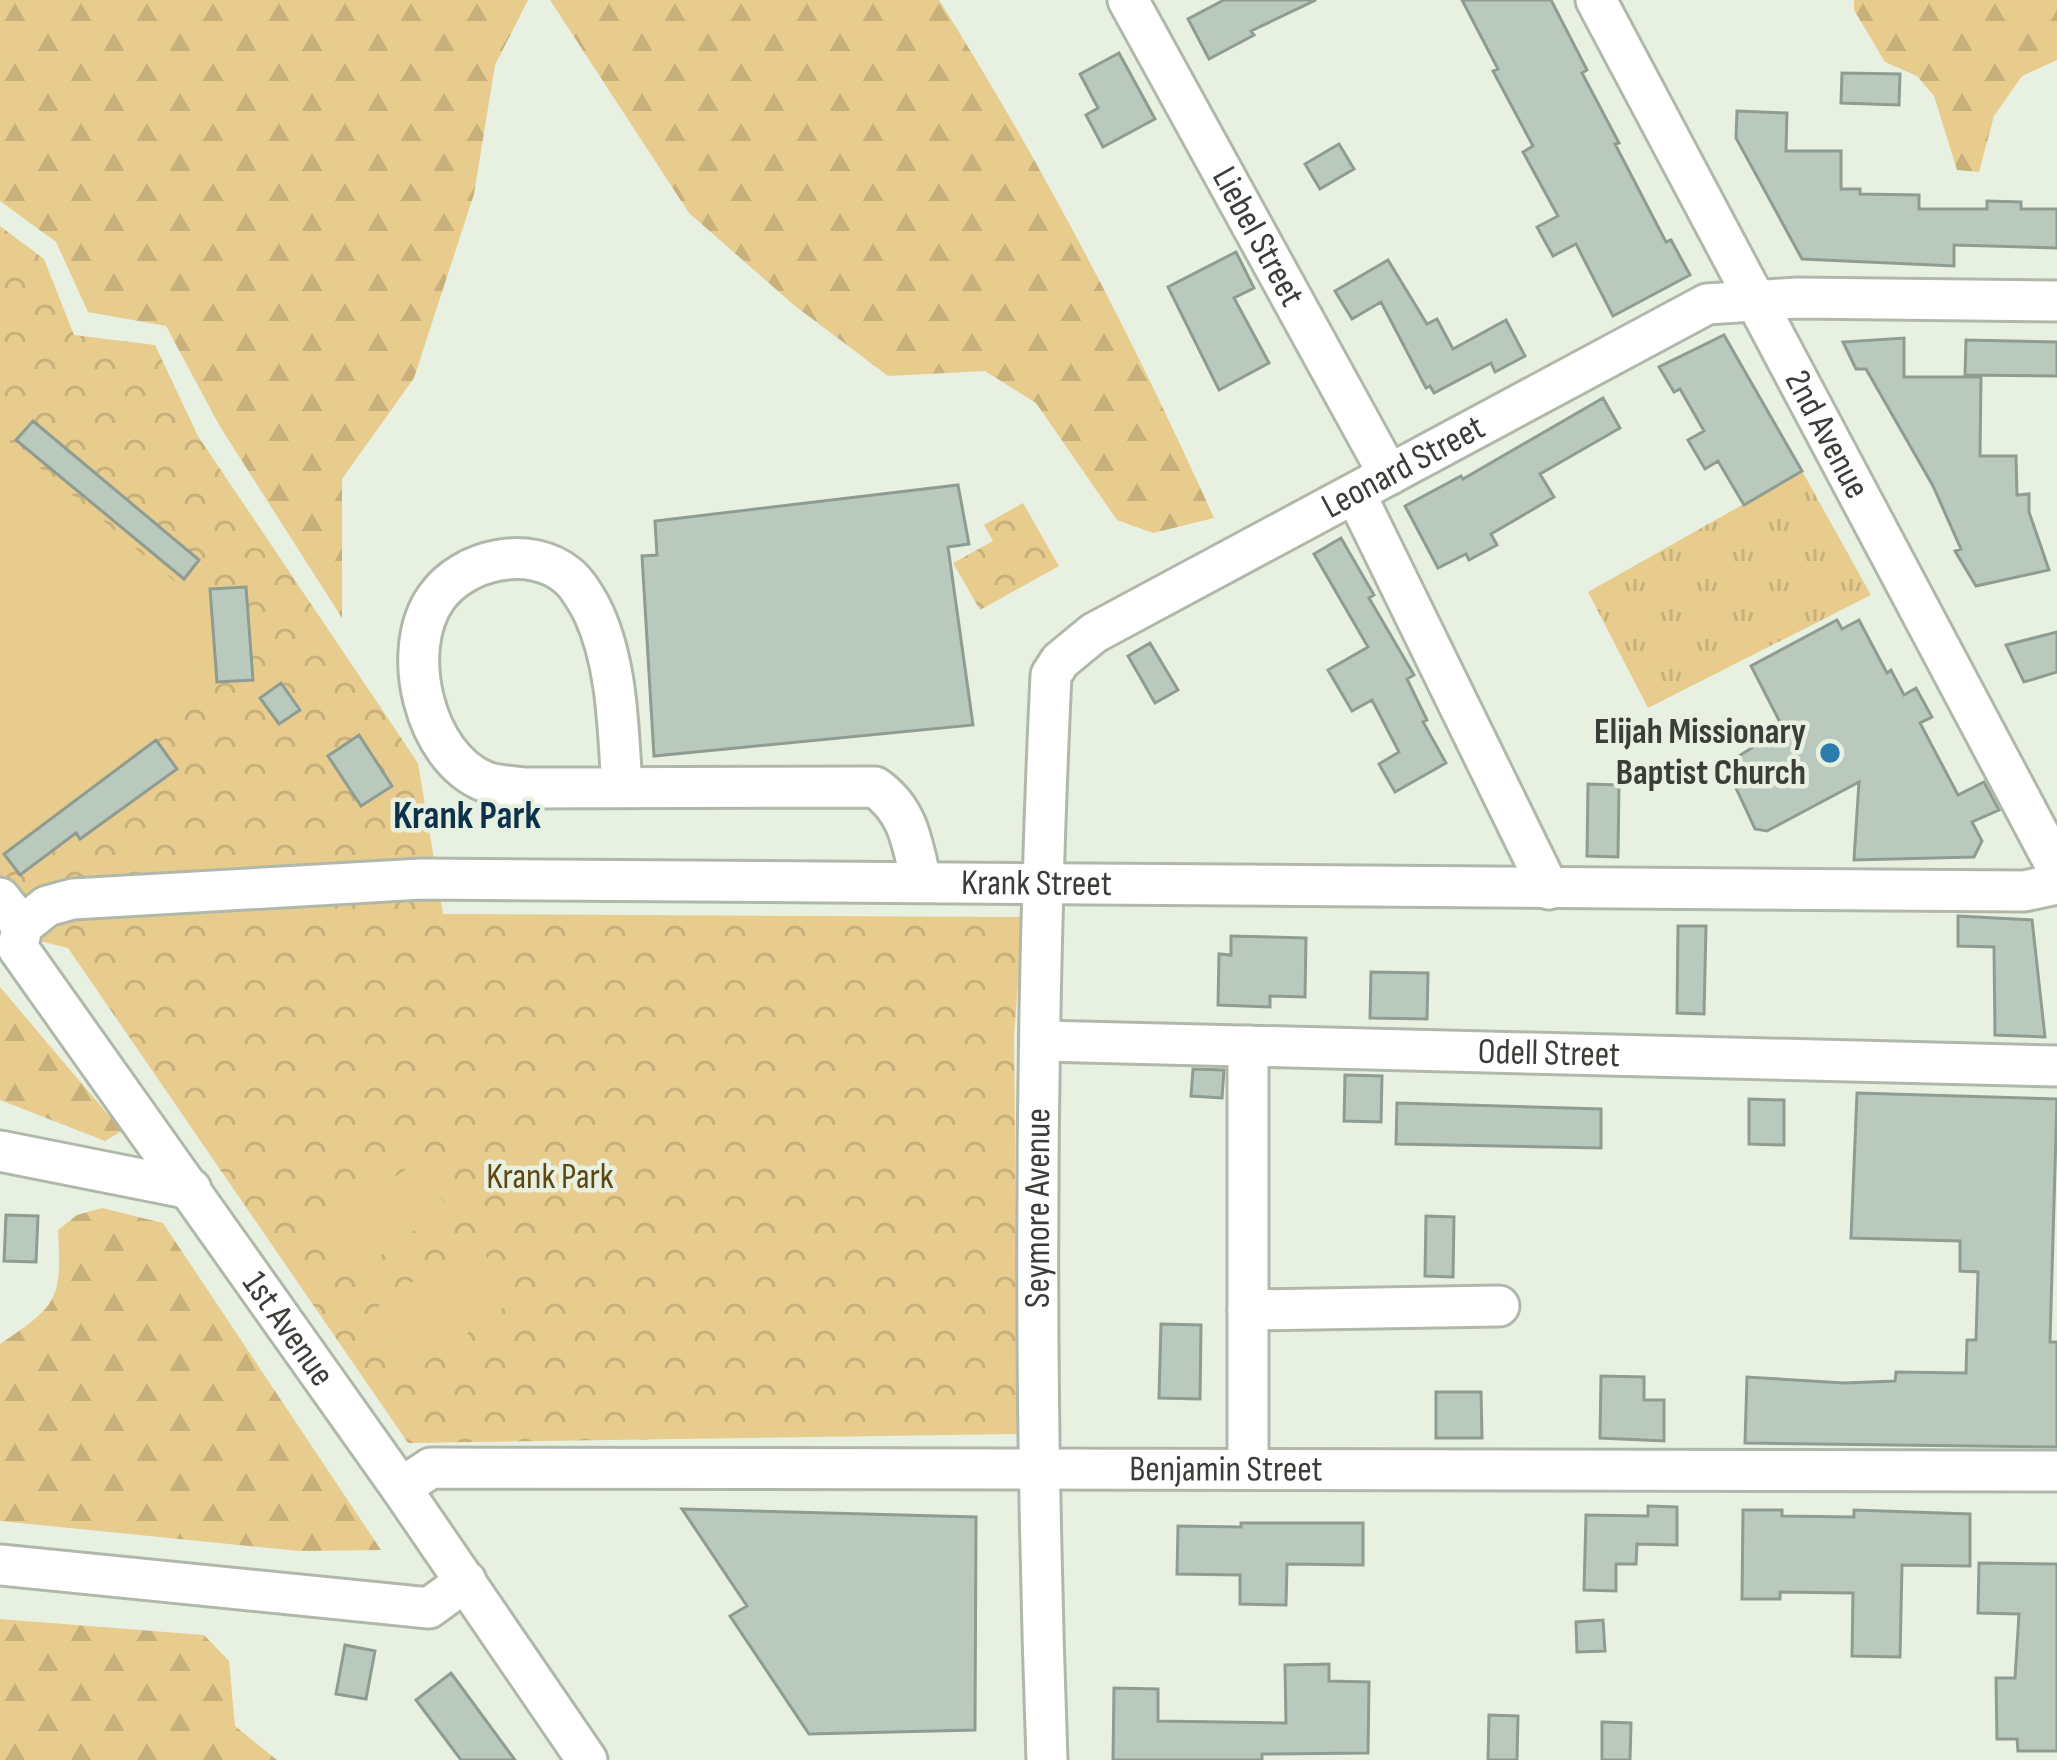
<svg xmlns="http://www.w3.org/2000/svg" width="2057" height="1760" font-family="'Sofia Sans Condensed',sans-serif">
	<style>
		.grass { fill: url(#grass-tufts) }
		.forest { fill: url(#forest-firs) }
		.park { fill: url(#park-crowns) }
		.pitch { fill: #e8cc8e }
		.building { fill: #bac9bd; stroke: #8e9c91; stroke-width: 3 }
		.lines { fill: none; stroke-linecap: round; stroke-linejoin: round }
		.minor-casing { stroke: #b0b8a9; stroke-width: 45 }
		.minor { stroke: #fff; stroke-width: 39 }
		.poi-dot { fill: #2e7cae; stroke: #e8f1e1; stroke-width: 4.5 }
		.labels { text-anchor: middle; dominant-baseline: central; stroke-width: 9; stroke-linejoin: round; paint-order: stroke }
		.street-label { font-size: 36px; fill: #3b3e38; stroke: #e8f1e1 }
		.poi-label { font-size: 36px; font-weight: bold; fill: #3b3e38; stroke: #e8f1e1; text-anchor: end }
		.park-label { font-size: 36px; fill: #5d4814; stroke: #e8f1e1 }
		.neighbourhood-label { font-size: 39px; font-weight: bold; fill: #0c3149; stroke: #e8f1e1 }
	</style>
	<defs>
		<pattern id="grass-tufts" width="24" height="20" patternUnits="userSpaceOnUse" patternTransform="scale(3)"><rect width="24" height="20" fill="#e8cc8e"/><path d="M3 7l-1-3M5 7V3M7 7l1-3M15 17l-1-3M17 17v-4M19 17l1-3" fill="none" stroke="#c8b07b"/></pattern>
		<pattern id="forest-firs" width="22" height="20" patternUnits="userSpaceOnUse" patternTransform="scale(3)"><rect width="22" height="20" fill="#e8cc8e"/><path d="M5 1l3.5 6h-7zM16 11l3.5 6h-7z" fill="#c8b07b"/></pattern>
		<pattern id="park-crowns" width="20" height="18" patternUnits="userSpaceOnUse" patternTransform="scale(3)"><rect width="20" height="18" fill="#e8cc8e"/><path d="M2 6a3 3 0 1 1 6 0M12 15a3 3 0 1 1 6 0" fill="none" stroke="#c8b07b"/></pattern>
	</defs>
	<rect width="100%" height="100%" fill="#e8f1e1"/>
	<path class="grass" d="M1802,471L1871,595L1648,708L1588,592Z"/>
	<path class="forest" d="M0,0H528L495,65L474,194L414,378L342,479V618L219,425L166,326L88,312L56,242L0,201Z
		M550,0H939C1043,165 1134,340 1214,518L1153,533L1117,520L1036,403L985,371L888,376L795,306L689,213Z
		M1854,0H2057V60L2022,76L1994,116L1979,172L1957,170L1934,96L1917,76L1885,62L1854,10Z
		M0,987L122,1131L105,1141L0,1100Z
		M102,1208L163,1223L381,1550L299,1551L0,1521V1344C58,1305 62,1300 58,1230L77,1215Z
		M0,1619L204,1635L229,1661L235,1726L277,1760H0Z"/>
	<path class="park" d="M0,226L44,259L74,335L155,345L198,436L418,763L443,914L1023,917L1014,1037L1018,1434L408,1443L68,948L0,931Z
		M1023,503L1059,566L980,610L953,563L993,541L984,525Z"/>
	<path class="pitch" d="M0,434L205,607L206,664L9,847L0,838Z
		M415,1162L447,1206L358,1272L326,1229Z
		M474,1239L516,1299L415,1370L373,1310Z"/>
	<path class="building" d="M1224,0H1316L1251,31L1254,35L1209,59L1188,19Z
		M1462,0H1551L1587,70L1582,73L1619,143L1615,144L1666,242L1671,240L1690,275L1613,316L1576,244L1553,256L1537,227L1558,216L1523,152L1533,146L1493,71L1498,69Z
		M1119,53L1155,119L1103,147L1086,115L1098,108L1080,74Z
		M1842,73L1900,74L1899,105L1841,103Z
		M1737,111L1787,113L1786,151H1841V189H1860V194L1919,195V209H1987V201L2021,202V209H2057V248L1954,245V266L1802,259L1736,138Z
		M1339,144L1354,169L1320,189L1305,164Z
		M1236,252L1254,288L1234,298L1269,363L1219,390L1168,287Z
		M1388,260L1427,324L1437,319L1453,349L1506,320L1525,356L1495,372L1491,363L1434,393L1430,386L1426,388L1381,302L1352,319L1335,291Z
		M1724,335L1802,471L1744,505L1718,461L1705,469L1688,440L1704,431L1680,389L1674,392L1659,367Z
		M1904,338V377H1981L1980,456H2016L2017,495L2029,494V512L2049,570L1976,586L1955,551L1961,549L1933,486L1866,369H1856L1843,342Z
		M1966,340L2057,342V376L1965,375Z
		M1603,398L1620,428L1540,474L1554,497L1491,534L1497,545L1469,560L1466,554L1438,568L1405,506L1461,476L1463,479Z
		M33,421L199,560L184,579L16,440Z
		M958,485L969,544L948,547L973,725L654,756L642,556L657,555L655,521Z
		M1341,538L1374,595L1369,598L1414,675L1407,679L1427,720L1423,722L1446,763L1395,792L1379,764L1399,752L1372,700L1352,711L1328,670L1368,647L1314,554Z
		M246,587L253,680L217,682L210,589Z
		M1837,620L1842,629L1859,620L1887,673L1891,670L1904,695L1916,688L1932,717L1920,723L1958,795L1984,782L1999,810L1972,822L1982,841L1974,857L1854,860L1859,782L1767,831L1755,829L1728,771L1731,761L1783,728L1751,666Z
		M2057,632V672L2024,682L2006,645Z
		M1150,643L1178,690L1155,703L1128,656Z
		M281,683L300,710L279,724L260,698Z
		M359,735L392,786L361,806L328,756Z
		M156,740L177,769L80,839L76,833L20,875L4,854Z
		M1588,784L1619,785L1618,857L1587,856Z
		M1958,916L2032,920L2045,1037L1995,1035L1994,947L1958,946Z
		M1678,926H1706L1704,1014L1677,1013Z
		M1231,936L1306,938L1305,997L1270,996V1007L1218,1005L1219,954L1231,955Z
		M1371,972L1428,973L1427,1019L1370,1018Z
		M1193,1069L1224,1070L1222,1098L1191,1096Z
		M1345,1075L1382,1076L1381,1122L1344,1121Z
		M1857,1093L2057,1099L2050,1342H2057V1447L1745,1443L1747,1377L1844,1383L1895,1381L1896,1372L1966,1373L1967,1340H1976L1978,1272L1960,1271V1241L1851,1238Z
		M1749,1099L1784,1100V1145L1749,1144Z
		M1397,1103L1601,1109V1148L1396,1144Z
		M6,1215L38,1216L36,1262L4,1261Z
		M1426,1216L1454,1217L1453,1277L1425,1276Z
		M1161,1324L1201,1325L1200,1399L1159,1398Z
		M1601,1376L1644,1377V1400H1664V1441L1600,1438Z
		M1436,1392H1481L1482,1438H1436Z
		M1648,1506L1677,1507V1545L1637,1544L1636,1564H1616V1591L1584,1590L1586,1515L1648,1516Z
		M682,1509L976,1517L975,1730L809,1734L730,1616L747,1606Z
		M1743,1510H1782V1516L1854,1517V1510L1970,1514V1566L1902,1565L1900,1657L1852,1656L1853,1593L1780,1592V1599H1742Z
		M1241,1523H1363V1565L1287,1564L1286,1605L1240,1604V1575L1177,1574L1178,1526L1241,1527Z
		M1979,1563L2057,1564V1751H2018L2017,1739H1997L1996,1678H2015L2019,1614L1978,1613Z
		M1603,1620L1605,1651L1577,1652L1576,1622Z
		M345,1645L375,1651L366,1699L336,1694Z
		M1329,1664V1681L1369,1682L1368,1753L1262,1754V1760H1113L1114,1688L1158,1689V1721L1286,1723L1285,1665Z
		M451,1673L515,1760H461L416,1700Z
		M1489,1715L1518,1716L1517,1760H1488Z
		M1602,1722L1631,1723L1630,1760H1602Z"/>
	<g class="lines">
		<g class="minor-casing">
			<g id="minor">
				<path id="s1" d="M1128,0L1389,475"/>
				<path id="s2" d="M1596,0L2057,868"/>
				<path d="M1356,495L1549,889"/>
				<path d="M622,787C618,731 618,667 594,614C589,603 577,583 568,576C530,544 463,559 436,598C399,650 424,758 486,782C497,786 511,786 523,788L875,787C909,811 912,843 921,881"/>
				<path id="s3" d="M0,898L22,926L18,948L401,1488L587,1760"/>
				<path id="s4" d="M22,926L47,906L73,899L422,879L2024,891L2057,884"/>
				<path id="s5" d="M1042,1041L2057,1066"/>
				<path d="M1248,1046V1469"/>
				<path d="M0,1151L191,1189"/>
				<path d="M1248,1310L1499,1306"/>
				<path id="s6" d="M401,1488L431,1468L2057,1471"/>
				<path d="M0,1565L429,1608L466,1581"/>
				<path id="s7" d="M1047,1760C1034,1399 1034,1036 1051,675L1060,661L1094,633L1707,304L1797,298L2057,301"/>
			</g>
		</g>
		<use href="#minor" class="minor"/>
	</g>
	<circle class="poi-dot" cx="1830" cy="753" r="12"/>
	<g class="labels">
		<g class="street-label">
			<text stroke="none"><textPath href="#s1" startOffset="270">Liebel Street</textPath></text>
			<text stroke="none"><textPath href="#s2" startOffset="492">2nd Avenue</textPath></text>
			<text stroke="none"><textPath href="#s7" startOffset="1497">Leonard Street</textPath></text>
			<text stroke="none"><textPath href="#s4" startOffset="1023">Krank Street</textPath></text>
			<text stroke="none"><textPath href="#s5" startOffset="507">Odell Street</textPath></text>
			<text stroke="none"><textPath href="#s7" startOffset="552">Seymore Avenue</textPath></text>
			<text stroke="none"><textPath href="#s3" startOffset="525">1st Avenue</textPath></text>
			<text stroke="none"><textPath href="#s6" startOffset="831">Benjamin Street</textPath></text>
		</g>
		<g class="poi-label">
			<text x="1806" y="732">Elijah Missionary<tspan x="1806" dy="41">Baptist Church</tspan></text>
		</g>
		<g class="park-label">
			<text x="550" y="1177">Krank Park</text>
		</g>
		<g class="neighbourhood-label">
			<text x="467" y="816">Krank Park</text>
		</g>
	</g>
</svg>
